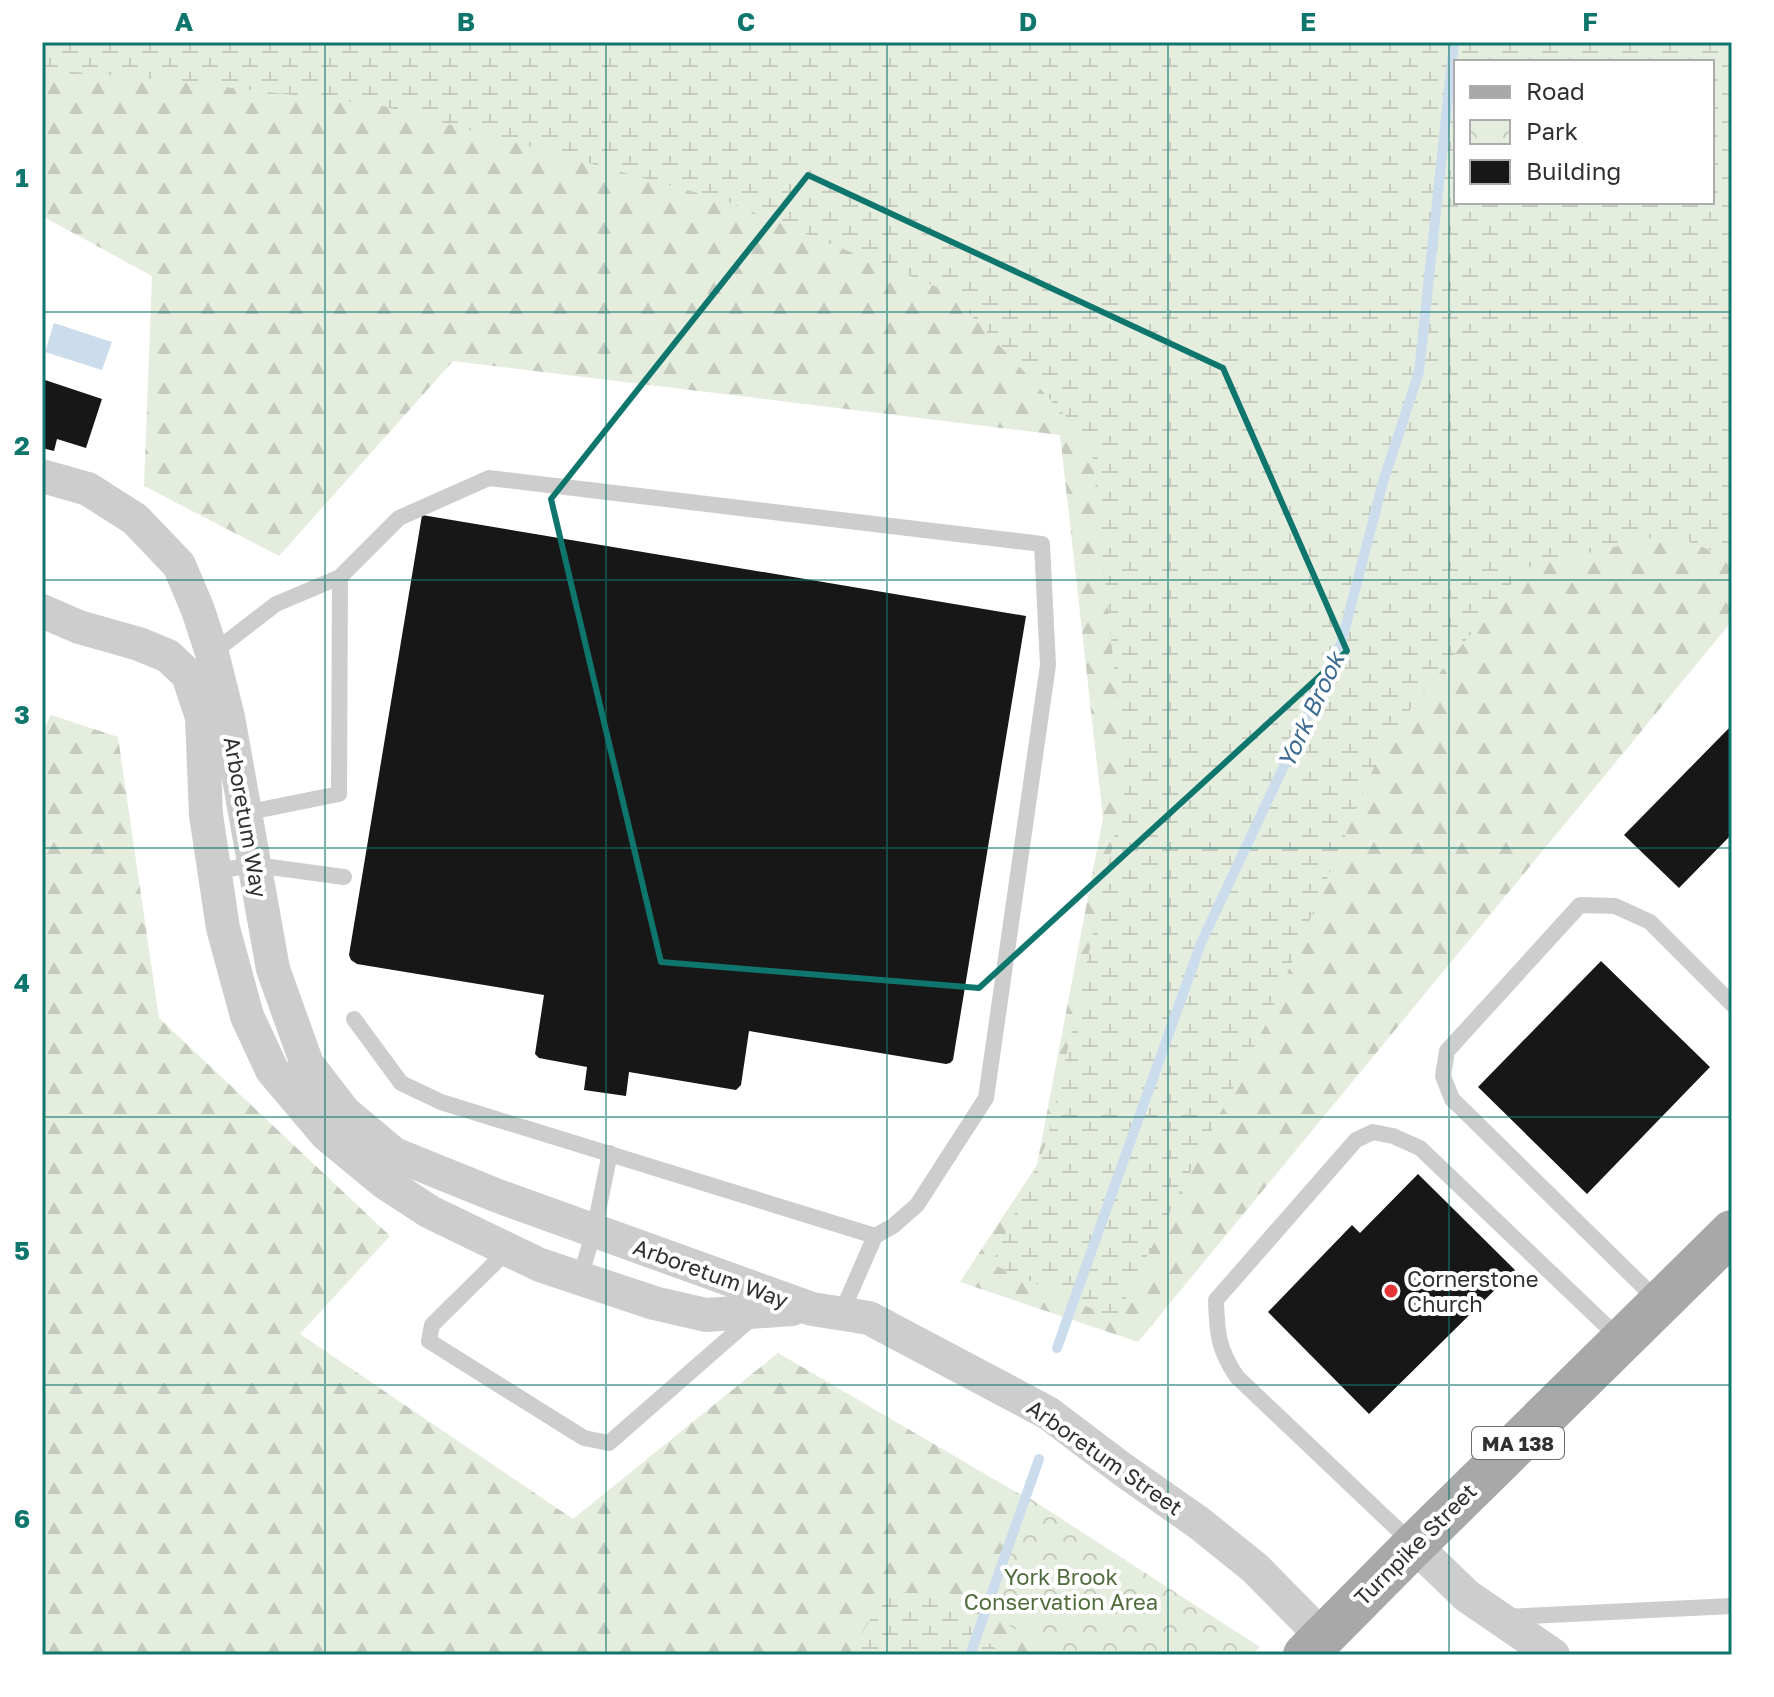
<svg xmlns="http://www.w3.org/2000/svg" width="1774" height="1697" font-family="'Golos Text',sans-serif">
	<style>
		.forest { fill: url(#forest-firs); fill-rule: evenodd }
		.wetland { fill: url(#wetland-marsh); fill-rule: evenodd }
		.park { fill: url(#park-crowns) }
		.water { fill: #cbddec }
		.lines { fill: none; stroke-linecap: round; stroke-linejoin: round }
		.stream { stroke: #cbddec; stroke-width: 10 }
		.building { fill: #171717 }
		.service { stroke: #cdcdcd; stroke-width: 16 }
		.minor { stroke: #cdcdcd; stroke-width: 34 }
		.primary { stroke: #a8a8a8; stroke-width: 44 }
		.marked { fill: none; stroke: #0f766e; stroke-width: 6; stroke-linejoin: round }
		.grid { fill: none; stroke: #0f766e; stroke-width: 2; stroke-opacity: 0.55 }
		.poi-dot { fill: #e53536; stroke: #fff; stroke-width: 3 }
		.labels { text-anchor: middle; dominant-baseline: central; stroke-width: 8; stroke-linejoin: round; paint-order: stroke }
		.shield { fill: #fff; stroke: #6e6e6e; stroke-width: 2 }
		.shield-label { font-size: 20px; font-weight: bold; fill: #303030 }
		.street-label { font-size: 22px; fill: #303030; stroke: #fff }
		.poi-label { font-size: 22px; fill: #303030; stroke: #fff; text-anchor: start }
		.park-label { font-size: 22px; fill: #506c3d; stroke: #fff }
		.water-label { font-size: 24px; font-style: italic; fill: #3e6c93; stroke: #fff }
		.neatline { fill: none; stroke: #0f766e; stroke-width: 3 }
		.grid-label { font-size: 26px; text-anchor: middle; font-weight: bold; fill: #0f766e }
	</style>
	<defs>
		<pattern id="forest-firs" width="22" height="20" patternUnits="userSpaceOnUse" patternTransform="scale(2)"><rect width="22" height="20" fill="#e5edde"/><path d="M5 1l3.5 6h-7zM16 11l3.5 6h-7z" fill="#c5ccbf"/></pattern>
		<pattern id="wetland-marsh" width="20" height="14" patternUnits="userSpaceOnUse" patternTransform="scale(2)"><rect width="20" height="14" fill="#e5edde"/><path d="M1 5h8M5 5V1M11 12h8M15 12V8" fill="none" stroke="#c5ccbf"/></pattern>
		<pattern id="park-crowns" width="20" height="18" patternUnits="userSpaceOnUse" patternTransform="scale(2)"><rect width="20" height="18" fill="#e5edde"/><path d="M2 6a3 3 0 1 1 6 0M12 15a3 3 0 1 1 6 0" fill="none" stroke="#c5ccbf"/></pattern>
	</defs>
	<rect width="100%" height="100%" fill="#fff"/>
	<path class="forest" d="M42,42H1732V621L1138,1342L960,1282L1037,1165L1103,818L1060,435L453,361L279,556L144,486L152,276L42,216ZM1456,62H1712V202H1456Z
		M51,715L118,737L159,1018L390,1236L300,1334L573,1519L778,1353L1057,1516L1251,1655H42V733Z"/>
	<path class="wetland" d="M42,42H1732V559L1670,534L1524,568L1385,741L1266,1024L1115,1319L992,1264L1047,1142L1126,785L1091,443L949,292L723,200L379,105L165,80L42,69ZM1456,62H1712V202H1456Z
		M930,1592L1003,1655H849L886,1593Z"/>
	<path class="park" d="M1023,1494L1260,1647L1252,1655H1054L992,1614Z"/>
	<path class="water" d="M54,323L112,342L102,370L45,352Z"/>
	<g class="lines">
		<path class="stream" d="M1057,1348L1201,943L1341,644L1383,482L1419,372L1454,42
			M970,1655L1039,1459"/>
	</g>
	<path class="building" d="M42,379L102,399L86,448L57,439L54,451L42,448Z
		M422,515L1026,616L953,1060L950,1063L946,1064L749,1031L741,1085L736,1090L629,1072L626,1096L584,1090L587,1067L539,1058L535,1054L544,995L357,964L351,960L349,955Z
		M1732,725V834L1679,888L1624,835Z
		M1601,961L1710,1067L1587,1194L1478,1087Z
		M1418,1174L1515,1270L1369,1414L1268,1312L1352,1225L1360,1233Z"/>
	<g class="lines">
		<path class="service" d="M340,577L399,518L489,478L1042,544L1048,665L986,1098L917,1205L893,1226L875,1236
			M210,655L276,604L340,577L339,794L245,813
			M214,871L255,865L344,877
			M354,1019L401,1083L441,1102L875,1236L841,1314
			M508,1250L432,1325L429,1341L584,1438L609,1443L753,1317
			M580,1278L594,1231L610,1153
			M1659,1302L1452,1099L1443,1076L1447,1051L1580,905L1615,906L1650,922L1732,1004
			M1413,1544L1237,1377C1218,1349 1217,1333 1216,1300L1356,1140L1373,1132L1393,1136L1420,1148L1619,1338
			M1506,1617L1732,1606"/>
		<path class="minor" d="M42,476L88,489L135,519L179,565L198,610L212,653L228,717L273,969L307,1064L344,1112L394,1154L498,1196L812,1309L869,1318L1048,1413L1122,1469L1199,1523L1255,1568L1323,1637
			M42,611L79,627L139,644L168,656L188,675L202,717L206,815L223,928L247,1016L272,1070L327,1135L384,1182L430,1212L540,1265L654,1303L706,1315L792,1309
			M1414,1545L1467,1596L1553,1655"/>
		<path class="primary" d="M1305,1655L1414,1545L1732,1232"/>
	</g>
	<path class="marked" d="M808,175L1223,368L1347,651L979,988L661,962L551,499Z"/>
	<path class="grid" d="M325,42V1655M606,42V1655M887,42V1655M1168,42V1655M1449,42V1655M42,312H1732M42,580H1732M42,848H1732M42,1117H1732M42,1385H1732"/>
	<circle class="poi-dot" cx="1391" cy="1291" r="8"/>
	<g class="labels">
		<rect class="shield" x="1472" y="1427" width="92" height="32" rx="6"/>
		<g class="shield-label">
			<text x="1518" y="1443">MA 138</text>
		</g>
		<g class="street-label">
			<text transform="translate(246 817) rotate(80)">Arboretum Way</text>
			<text transform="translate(711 1273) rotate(20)">Arboretum Way</text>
			<text transform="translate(1105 1457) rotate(35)">Arboretum Street</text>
			<text transform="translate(1415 1544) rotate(-45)">Turnpike Street</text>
		</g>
		<g class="poi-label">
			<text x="1407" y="1278">Cornerstone<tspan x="1407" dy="25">Church</tspan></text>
		</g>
		<g class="park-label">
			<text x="1061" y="1576">York Brook<tspan x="1061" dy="25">Conservation Area</tspan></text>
		</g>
		<g class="water-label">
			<text transform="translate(1310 710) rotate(-65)">York Brook</text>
		</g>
	</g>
	<rect width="1774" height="1697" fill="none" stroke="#ffffff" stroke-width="88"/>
	<rect x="1454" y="60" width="260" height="144" fill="#ffffff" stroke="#acacac" stroke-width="2"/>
	<rect x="1470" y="86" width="40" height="12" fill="#a8a8a8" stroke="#acacac" stroke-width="2"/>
	<text x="1526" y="100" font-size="24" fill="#303030">Road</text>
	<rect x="1470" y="120" width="40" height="24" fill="url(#park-crowns)" stroke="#acacac" stroke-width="2"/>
	<text x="1526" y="140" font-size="24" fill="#303030">Park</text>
	<rect x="1470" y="160" width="40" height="24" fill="#171717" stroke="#acacac" stroke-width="2"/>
	<text x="1526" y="180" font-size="24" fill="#303030">Building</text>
	<rect x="44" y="44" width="1686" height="1609" class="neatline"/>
	<g class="grid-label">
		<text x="184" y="31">A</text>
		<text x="466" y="31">B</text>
		<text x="746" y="31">C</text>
		<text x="1028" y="31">D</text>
		<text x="1308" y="31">E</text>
		<text x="1590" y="31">F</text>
		<text x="22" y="187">1</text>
		<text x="22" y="455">2</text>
		<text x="22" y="724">3</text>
		<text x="22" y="992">4</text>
		<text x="22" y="1260">5</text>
		<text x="22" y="1528">6</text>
	</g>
</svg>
